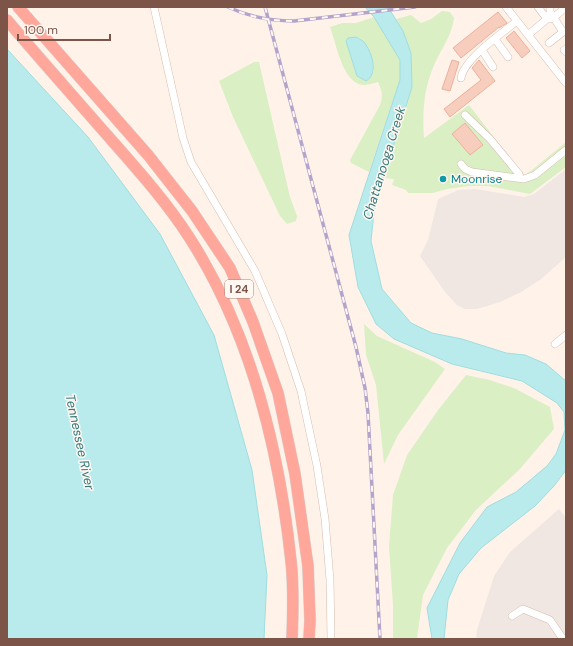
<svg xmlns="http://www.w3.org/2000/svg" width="573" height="646" font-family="'DM Sans',sans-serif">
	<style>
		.industrial { fill: #f0e7e2 }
		.green { fill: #dbefc5; fill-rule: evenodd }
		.water { fill: #baebec; stroke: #9fdddf }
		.building { fill: #f7cdbd; stroke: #ecb09b }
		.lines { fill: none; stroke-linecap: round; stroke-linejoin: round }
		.minor-casing { stroke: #d5bbaf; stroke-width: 8 }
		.highway-casing { stroke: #dbcfcc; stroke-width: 12 }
		.minor { stroke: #fff; stroke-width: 7 }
		.highway { stroke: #ffa79a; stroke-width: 11 }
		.rail-casing { stroke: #b4a4cc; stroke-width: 3.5 }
		.rail { stroke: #fff8f2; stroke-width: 2; stroke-dasharray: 6; stroke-linecap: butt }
		.culture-dot { fill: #0f9aa8; stroke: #fff8f2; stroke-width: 1.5 }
		.labels { text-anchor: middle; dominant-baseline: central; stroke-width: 3; stroke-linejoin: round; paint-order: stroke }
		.shield { fill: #fff8f2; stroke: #a4857b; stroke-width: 1 }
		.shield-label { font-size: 11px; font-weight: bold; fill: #7d5448 }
		.culture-label { font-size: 12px; fill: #0d838f; stroke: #fff8f2; text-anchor: start }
		.water-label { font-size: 13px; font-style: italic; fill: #37797c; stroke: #fff8f2 }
	</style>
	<rect width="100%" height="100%" fill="#fff3e9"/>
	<path class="industrial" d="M566,169V257L540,280L521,292L500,302L477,309H465L457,305L445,292L420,256L428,240L438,199L458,190L476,189L524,197L534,194Z
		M559,509L566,518V639H476L477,630L494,576L510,552Z"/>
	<path class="green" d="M442,11L450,12L454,18C452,35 442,48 435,63C424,87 422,112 424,138L469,105L520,171L525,175L532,170L566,142V167L530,194L488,186H469L447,189L433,193H408L406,190L392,185L394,179L383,178L412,87L403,31L396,19L411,15L421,23L431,19Z
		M374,17L401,60L400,80L369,172L351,163L350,160L380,105C383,96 382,91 378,82C374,83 368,85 363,85C342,83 336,42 330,27L342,23H356ZM356,37C369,42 373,60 374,73Z
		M254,62H259L290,197L297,216L296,221L287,224L280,216L233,117L219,81Z
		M364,324L377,336L435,362L445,369L398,435L384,464L376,385L366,355Z
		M466,375L490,380L514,388L550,407L554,429L520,469L476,510L447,548L423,595L417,639H393V606L389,546L393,495L407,455L438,410Z"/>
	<path class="water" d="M365,7H388L403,31L411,53L412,87L383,178L374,212L371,241L382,289L411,323L432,333L462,339L506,353L525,355L546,364L566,381V470L554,486L535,506L481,548L459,574L448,600L444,639H432L427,608L460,543L487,507L516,492L547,466L556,454L565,430L564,412L557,403L522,381L452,364L394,339L376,324L358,287L349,235L400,80V60L374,17Z
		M356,37C359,39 362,40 364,42C372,52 379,74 366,81L357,76L346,41L348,38Z
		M7,49L88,137L160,234L214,335L252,470L267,575L264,639H7Z"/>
	<path class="building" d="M498,12L507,23L499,28V27L461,58L453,48Z
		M514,31L530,51L522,58L506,38Z
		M452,60L459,62L450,91L442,89Z
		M479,60L495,81L450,117L444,109L481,80L472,68Z
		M465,123L483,145L470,155L452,134Z"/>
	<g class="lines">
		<g class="minor-casing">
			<path id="minor" d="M154,7L183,138L191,162L255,271L282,334L301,391L317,466L325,519L330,580L331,639
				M506,7L566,83
				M549,19L553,18L566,7
				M528,35L547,19L538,7
				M495,39L508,57
				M549,43L563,32L550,12V7
				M566,49L564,50L566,52
				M482,50L493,67
				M461,78C464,59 501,34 517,21
				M465,115L490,139L519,174L520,178
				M461,164L465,169L472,172L524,179L535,175L566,150
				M555,344L566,335
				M512,616L523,609L550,620L563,639"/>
		</g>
		<g class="highway-casing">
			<path id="highway" d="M18,7L148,155L192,211L230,268L253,322L278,393L295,474L308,566L310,620L309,639
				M7,20C40,59 74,97 107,135C136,168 165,200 189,237C251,333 279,448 291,561C294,587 293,613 292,639"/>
		</g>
		<use href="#minor" class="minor"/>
		<use href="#highway" class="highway"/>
		<g class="rail-casing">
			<path id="rail" d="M228,7C249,17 270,21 294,21L415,7
				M265,7L356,347L365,388L368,413L380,639"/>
		</g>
		<use href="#rail" class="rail"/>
	</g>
	<circle class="culture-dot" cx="443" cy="179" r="4"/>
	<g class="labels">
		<rect class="shield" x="225" y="280" width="28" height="18" rx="3"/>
		<g class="shield-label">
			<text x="239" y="289">I 24</text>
		</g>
		<g class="culture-label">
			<text x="451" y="179">Moonrise</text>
		</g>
		<g class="water-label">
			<text transform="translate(384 163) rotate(-73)">Chattanooga Creek</text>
			<text transform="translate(80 442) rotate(78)">Tennessee River</text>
		</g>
	</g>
	<rect width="573" height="646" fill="none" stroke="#7d5448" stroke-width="16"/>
	<path d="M18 34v6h92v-6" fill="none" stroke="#7d5448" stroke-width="2"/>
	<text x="24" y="34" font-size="12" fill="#7d5448" stroke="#fff8f2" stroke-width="3" paint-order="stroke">100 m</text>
</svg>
